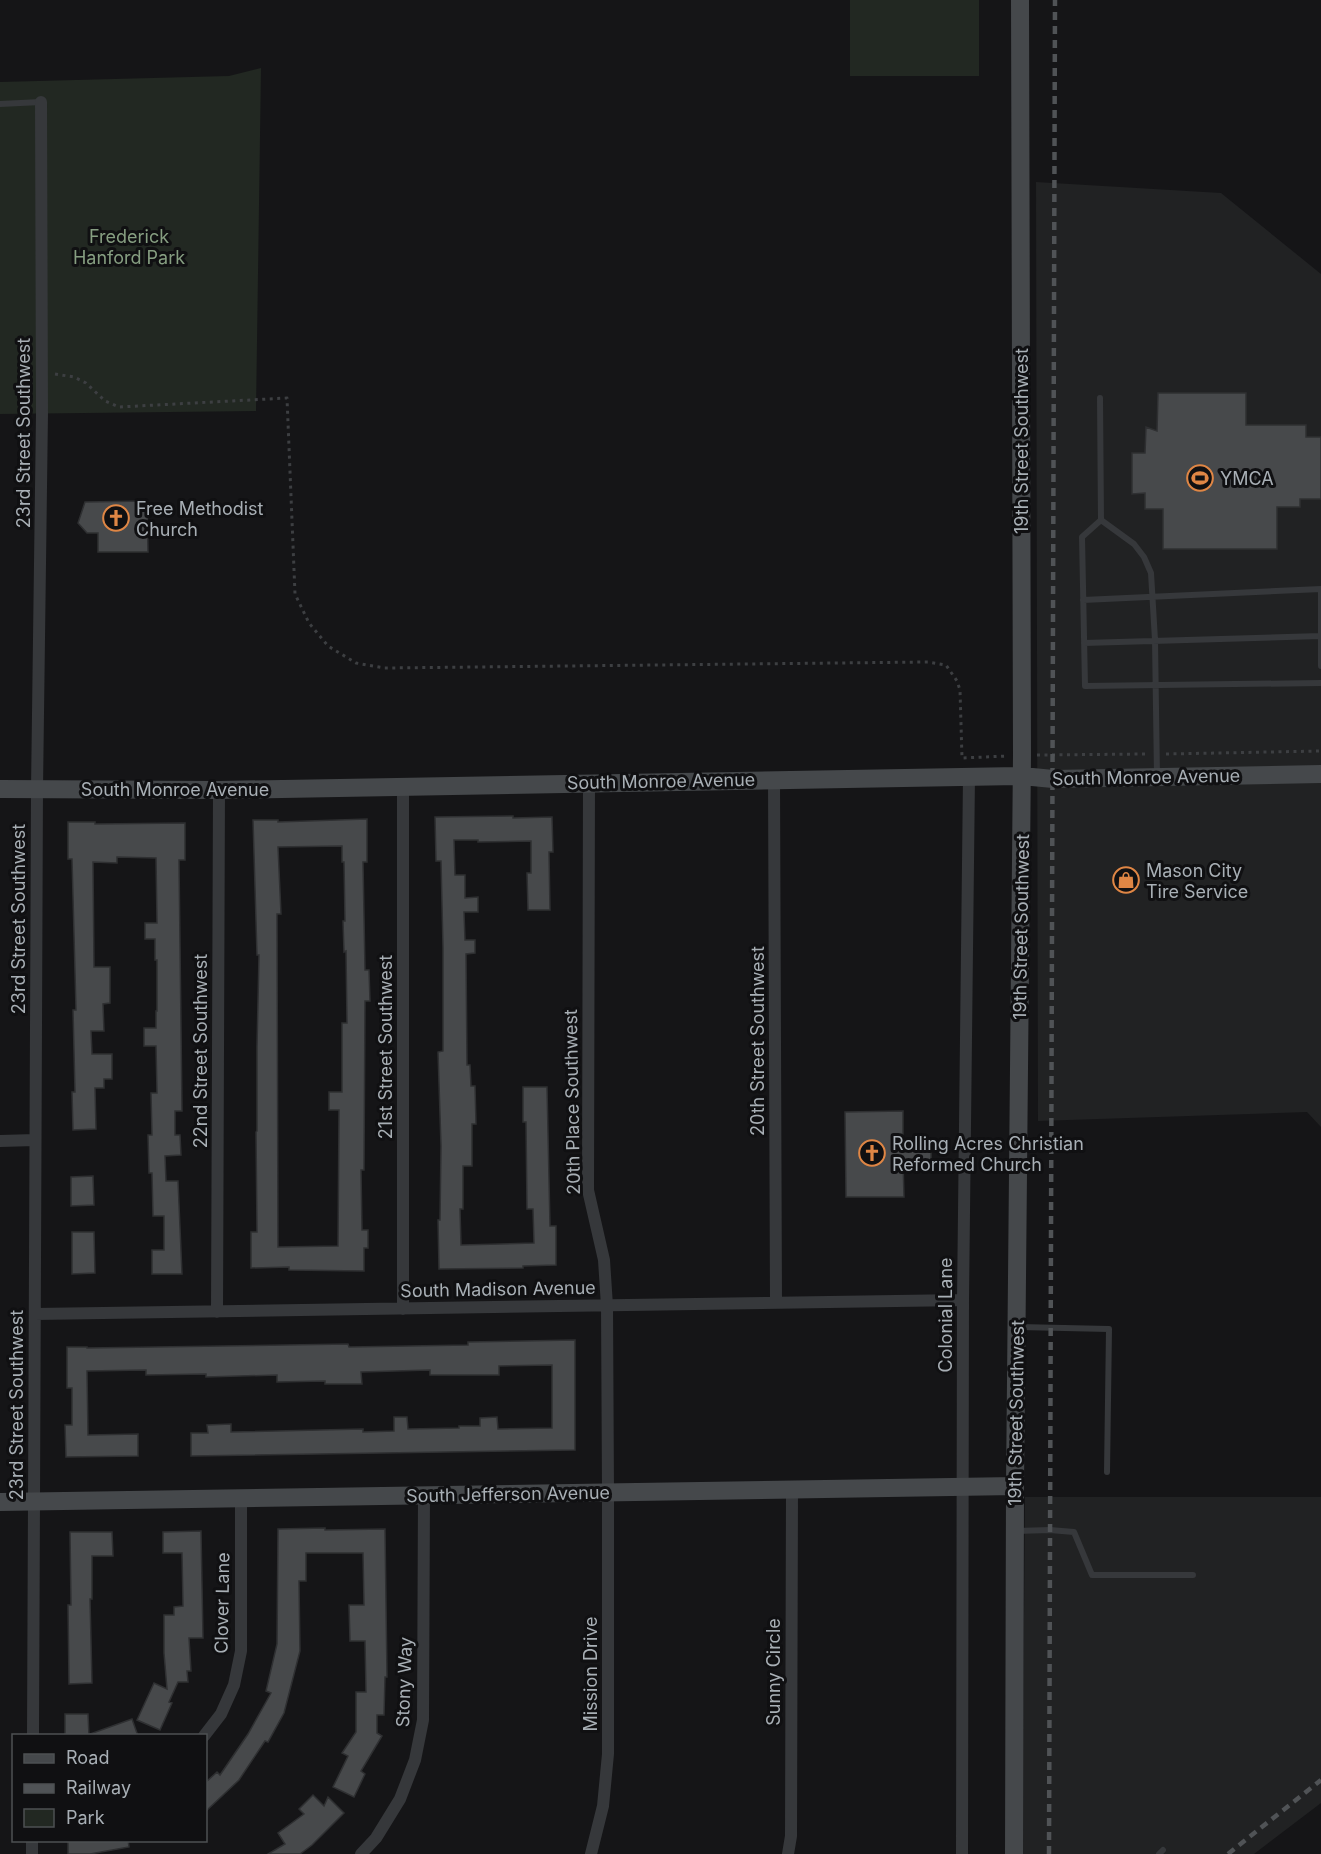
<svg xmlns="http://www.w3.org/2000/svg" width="1321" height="1854" font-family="Inter,sans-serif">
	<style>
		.built { fill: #212223 }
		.green { fill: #222822 }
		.building { fill: #47494b; stroke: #2f3032; stroke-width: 1.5; fill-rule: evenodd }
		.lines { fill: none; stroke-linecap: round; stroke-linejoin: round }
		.path { stroke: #3d3f42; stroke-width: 3; stroke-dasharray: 3 4.5; stroke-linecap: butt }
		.lane { stroke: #36383b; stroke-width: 6 }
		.street { stroke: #36383b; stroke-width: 12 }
		.secondary { stroke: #45484b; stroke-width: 18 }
		.rail { stroke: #505356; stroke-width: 4.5; stroke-dasharray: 8 6; stroke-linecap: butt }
		.labels { text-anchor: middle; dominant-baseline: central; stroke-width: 6; stroke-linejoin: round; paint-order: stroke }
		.park-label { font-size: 18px; fill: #869e81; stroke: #101012 }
		.street-label { font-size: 18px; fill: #a8afb5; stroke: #101012 }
		.poi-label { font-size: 18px; fill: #a8afb5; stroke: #101012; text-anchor: start }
	</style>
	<rect width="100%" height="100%" fill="#151517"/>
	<path class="built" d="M1036,182L1221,193L1321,274V1127L1307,1112L1038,1121Z
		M1025,1497H1321V1803L1254,1854H1022Z"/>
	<path class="green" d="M850,0H979V76H850Z
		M261,68L256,411L0,414V82L229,76Z"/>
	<path class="building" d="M1158,393H1246V425H1306V437H1321V499H1300V507H1277V549H1163V509H1145V493L1132,494V453H1145L1146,427L1157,431Z
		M147,501L148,552H98V533H87L78,523L85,502Z
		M513,816V818L552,817L553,852H549L550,910H528L527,873H531V841L478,842V840H454L455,875H465V898L478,897V912H464L465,940H475V953L466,954L467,1065H470L471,1086H475L476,1124H472V1166H463V1209H460L461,1245L534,1243L533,1209H527L526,1122H523V1087H547L550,1226H556V1265L523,1266V1268L439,1269L438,1220H440L441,1146L438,1052L443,1051V948L441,861H436L435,817Z
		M367,819V862H363L365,970H369L370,1001H365L364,1170H361L362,1230H368V1248H364V1271L289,1270V1267L251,1268V1232H257L256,1132L257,1131V1046L259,955H257L253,820H278V822ZM342,846V862H344L345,921H343L344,952L346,951L347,1023H342V1092H329V1110H339L338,1246L278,1247L277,914H281L278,847Z
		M68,822H95V824L185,823V860H179L182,1111H175V1135H180L181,1155L165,1156L166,1181H178L182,1274H152V1250H164V1216H153L152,1173H149L148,1135H152L151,1093H157L156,1046H144V1028H156V1011H157V960H155V939H145V923H157L156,858L117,857V863L93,862L94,967H110V1003L103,1004L104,1031H91L92,1054H112V1079H104V1088H95L96,1129L73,1130L72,1092H75L73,1010H76L72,859H68Z
		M903,1111V1141H931V1160L903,1161L904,1197H846L845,1112Z
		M93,1176L94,1205L71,1206V1177Z
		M72,1232H94L95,1273L72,1274Z
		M575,1340V1450L191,1456V1433H208L207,1425L231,1424V1432L363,1429V1432L394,1431V1417H407L408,1429L459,1428V1426H480V1418L497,1417L498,1429L552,1428V1365L499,1366V1375H430V1370L361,1372L362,1384H325V1381L277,1382V1375L206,1377V1374L146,1375V1370L87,1371L88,1435L138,1434V1456L66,1457L65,1425H72V1388H67V1347H87V1348L348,1344L349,1347L468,1345V1342Z
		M325,1528V1530L385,1529L387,1677H385L384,1715H377V1733L382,1736L361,1771L365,1774L354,1797L333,1787L348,1756L342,1753L356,1732V1692H366L365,1641H350L349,1605H364L363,1553H306V1581H299L300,1651L284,1713L268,1742L265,1741L239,1780L206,1811V1782L217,1772L220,1775L248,1734L271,1693L266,1691L277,1644L278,1529Z
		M201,1531L203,1638H189L191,1671H187L188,1682H178L169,1702L172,1703L160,1730L137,1720L154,1683L167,1689L164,1653V1615H174V1607L183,1606L182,1553H163V1532Z
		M70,1532H112L113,1556H92V1599H90L92,1683L69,1684L68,1605H71Z
		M65,1714H88L89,1736H65Z
		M132,1719L138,1736H90V1734Z
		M313,1795L324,1806L328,1797L344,1813L312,1845L300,1854H268L285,1844L278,1833L304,1814L299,1809Z
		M68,1840H128L129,1847L90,1854H68Z"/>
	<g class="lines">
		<path class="path" d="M55,374L74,377L86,383L105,401L119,407L287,398L295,594L309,623L328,646L356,663L384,668L928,662L946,665L957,681L960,690L962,758L1007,756
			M1166,754L1321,751
			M1037,755L1148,754"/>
		<path class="lane" d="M0,104L41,102
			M1100,398L1101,520L1082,537L1085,686L1321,683
			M1101,520L1134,544L1144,557L1151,573L1155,640L1157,776
			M1083,600L1321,589V666
			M1084,643L1321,636
			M1019,1327L1109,1329L1107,1472
			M1016,1531L1050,1530L1074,1532L1092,1575H1193
			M1159,1854L1163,1850"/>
		<path class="street" d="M774,779L776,1303
			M589,782L588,1190L604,1260L607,1306L608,1492V1754L603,1806L591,1854
			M0,1141L35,1140
			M403,1309V786
			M217,1312L219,790
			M35,1314L963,1300
			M33,1736L37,789L42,413L41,102
			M204,1736L221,1714L234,1685L241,1651V1498
			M32,1854V1840
			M361,1854L376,1838L400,1799L415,1760L423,1720L424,1495
			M788,1854L791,1836L792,1489
			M962,1854L963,1300L969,776"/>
		<path class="secondary" d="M0,789L219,790L1022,776L1053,779L1321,774
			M0,1502L1015,1486
			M1014,1854L1015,1486L1022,755L1020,0"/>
		<path class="rail" d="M1049,1854L1055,0
			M1228,1854L1321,1780"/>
	</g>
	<defs>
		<g id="stadium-ring" transform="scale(1.35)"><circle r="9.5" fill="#101012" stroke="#df8645" stroke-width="1.5"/><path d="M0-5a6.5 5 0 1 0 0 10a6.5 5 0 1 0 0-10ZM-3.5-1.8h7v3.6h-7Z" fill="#df8645"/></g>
		<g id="church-ring" transform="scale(1.35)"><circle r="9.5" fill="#101012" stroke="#df8645" stroke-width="1.5"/><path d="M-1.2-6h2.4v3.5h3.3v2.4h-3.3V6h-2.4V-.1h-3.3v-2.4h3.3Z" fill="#df8645"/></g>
		<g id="shop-ring" transform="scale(1.35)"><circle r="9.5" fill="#101012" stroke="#df8645" stroke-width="1.5"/><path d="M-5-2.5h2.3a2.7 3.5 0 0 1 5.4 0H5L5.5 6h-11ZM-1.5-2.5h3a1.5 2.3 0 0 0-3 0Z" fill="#df8645"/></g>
	</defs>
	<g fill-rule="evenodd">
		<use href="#stadium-ring" x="1200" y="478"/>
		<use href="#church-ring" x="116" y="518"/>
		<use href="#shop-ring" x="1126" y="880"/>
		<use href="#church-ring" x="872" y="1153"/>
	</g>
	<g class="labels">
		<g class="park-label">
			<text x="129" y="236">Frederick<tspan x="129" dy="21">Hanford Park</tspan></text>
		</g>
		<g class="street-label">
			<text transform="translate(23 433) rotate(-90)">23rd Street Southwest</text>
			<text transform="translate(1021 441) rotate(-90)">19th Street Southwest</text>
			<text transform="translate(1146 777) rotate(-1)">South Monroe Avenue</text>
			<text transform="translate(661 781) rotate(-1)">South Monroe Avenue</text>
			<text x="175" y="789">South Monroe Avenue</text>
			<text transform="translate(18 919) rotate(-90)">23rd Street Southwest</text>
			<text transform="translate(1021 927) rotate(-89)">19th Street Southwest</text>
			<text transform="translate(757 1041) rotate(-90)">20th Street Southwest</text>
			<text transform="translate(385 1047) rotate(-90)">21st Street Southwest</text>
			<text transform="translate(200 1051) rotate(-90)">22nd Street Southwest</text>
			<text transform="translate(572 1102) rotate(-91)">20th Place Southwest</text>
			<text transform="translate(498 1289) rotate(-1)">South Madison Avenue</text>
			<text transform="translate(945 1315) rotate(-90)">Colonial Lane</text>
			<text transform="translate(16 1405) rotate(-90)">23rd Street Southwest</text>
			<text transform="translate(1016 1413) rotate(-89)">19th Street Southwest</text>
			<text transform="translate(508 1494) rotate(-1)">South Jefferson Avenue</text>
			<text transform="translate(222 1603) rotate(-89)">Clover Lane</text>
			<text transform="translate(773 1672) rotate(-90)">Sunny Circle</text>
			<text transform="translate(590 1674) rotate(-90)">Mission Drive</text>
			<text transform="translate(404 1682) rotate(-88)">Stony Way</text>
		</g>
		<g class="poi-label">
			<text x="1220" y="478">YMCA</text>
			<text x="136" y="508">Free Methodist<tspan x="136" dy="21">Church</tspan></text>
			<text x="1146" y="870">Mason City<tspan x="1146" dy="21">Tire Service</tspan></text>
			<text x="892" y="1143">Rolling Acres Christian<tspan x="892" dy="21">Reformed Church</tspan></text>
		</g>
	</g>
	<rect x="12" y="1734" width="195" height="108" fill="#101012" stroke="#4d5053" stroke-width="1.5"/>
	<rect x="24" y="1754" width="30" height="9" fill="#45484b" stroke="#4d5053" stroke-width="1.5"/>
	<text x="66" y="1764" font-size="18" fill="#a8afb5">Road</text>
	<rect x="24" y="1784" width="30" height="9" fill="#505356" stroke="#4d5053" stroke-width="1.5"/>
	<text x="66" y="1794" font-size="18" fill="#a8afb5">Railway</text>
	<rect x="24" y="1809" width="30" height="18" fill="#222822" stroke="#4d5053" stroke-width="1.5"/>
	<text x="66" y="1824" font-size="18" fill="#a8afb5">Park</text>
</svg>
